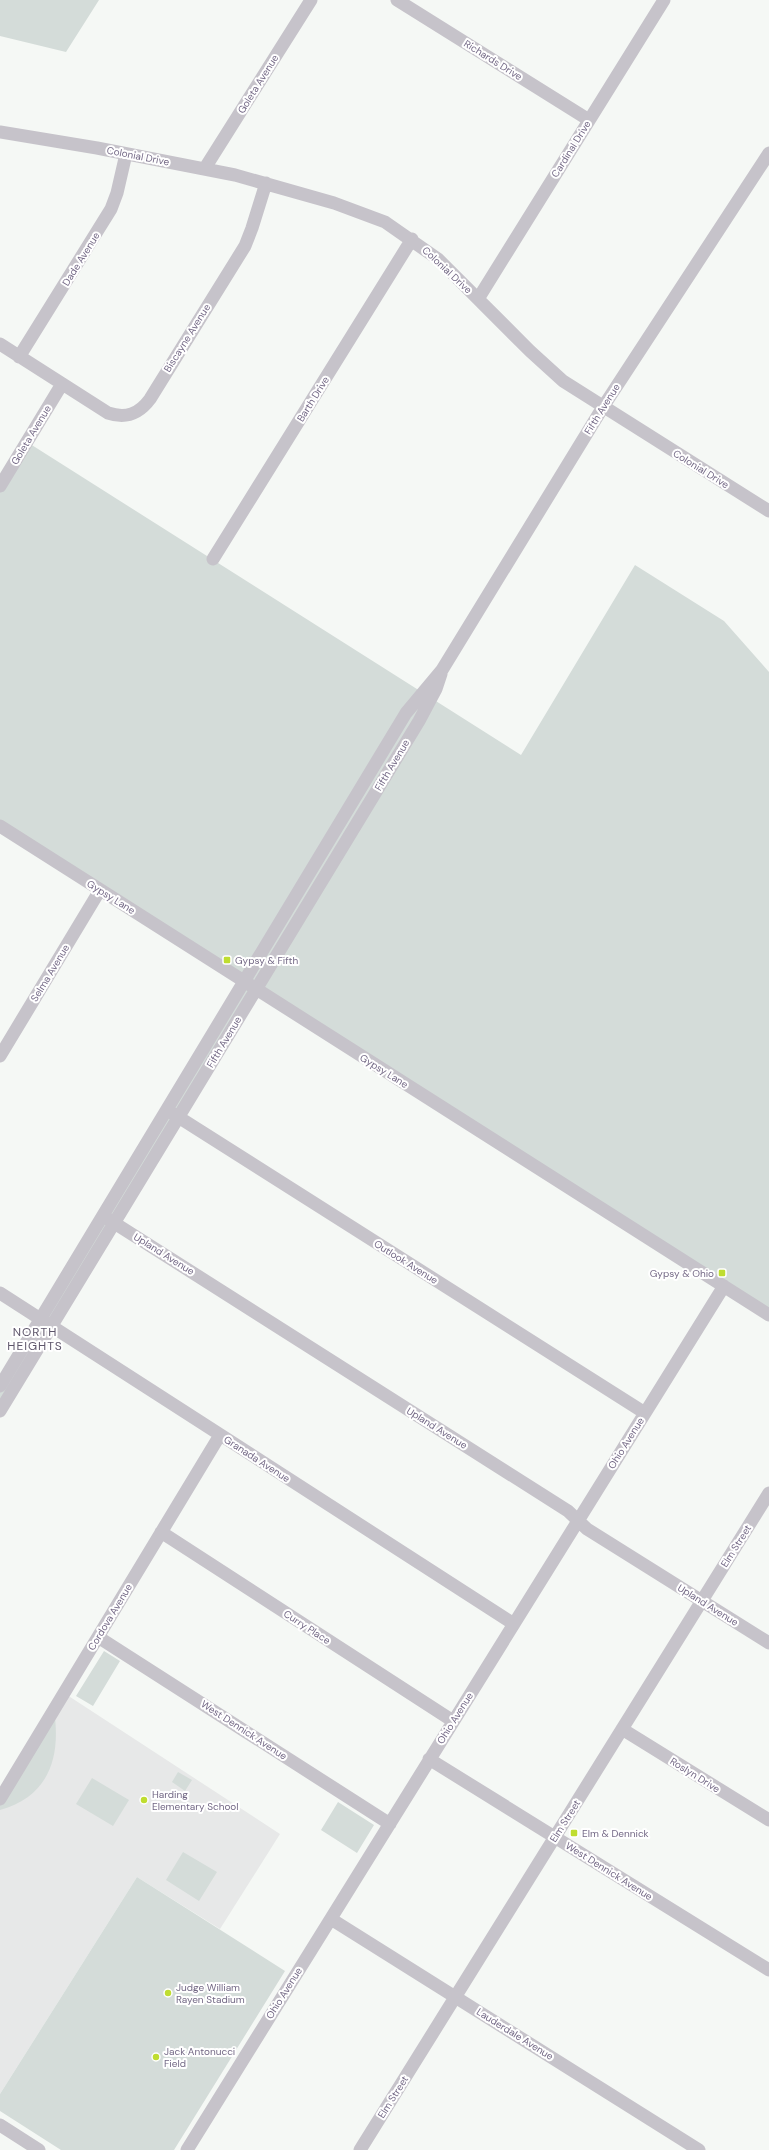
<svg xmlns="http://www.w3.org/2000/svg" width="769" height="2150" font-family="'DM Sans',sans-serif">
	<style>
		.built { fill: #e7e8e8 }
		.green { fill: #d4dcd9 }
		.lines { fill: none; stroke-linecap: round; stroke-linejoin: round }
		.minor { stroke: #c6c3ca; stroke-width: 13 }
		.poi-dot { fill: #bfdd30; stroke: #fff; stroke-width: 1.5 }
		.labels { text-anchor: middle; dominant-baseline: central; stroke-width: 4; stroke-linejoin: round; paint-order: stroke }
		.street-label { font-size: 10px; fill: #736885; stroke: #fff }
		.poi-label { font-size: 10px; fill: #736885; stroke: #fff; text-anchor: start }
		.quarter-label { font-size: 12px; letter-spacing: 1px; fill: #5d556a; stroke: #fff }
	</style>
	<rect width="100%" height="100%" fill="#f5f8f5"/>
	<path class="built" d="M64,1693L280,1834L220,1929L137,1877L0,2094V1799Z"/>
	<path class="green" d="M0,0H99L66,52L0,36Z
		M27,442L521,755L635,565L724,621L769,672V1315L256,989L0,1411V1386L243,981L0,826V486Z
		M104,1651L120,1661L93,1706L76,1696Z
		M54,1710C61,1756 50,1796 0,1810V1799Z
		M178,1772L192,1780L185,1791L172,1782Z
		M92,1778L129,1800L113,1826L76,1804Z
		M338,1802L374,1825L357,1853L321,1830Z
		M183,1852L217,1872L199,1901L166,1880Z
		M137,1877L285,1971L174,2150H61L0,2111V2094Z"/>
	<g class="lines">
		<path class="minor" d="M397,0L589,120
			M0,132L97,148L235,175L334,203L385,222L438,259L530,351L563,381L769,511
			M205,168L311,0
			M478,299L664,0
			M0,344L108,413C126,419 139,414 150,399L245,246L252,228L266,183
			M19,357L111,209L117,193L126,154
			M0,486L62,384
			M213,559L412,239
			M0,826L769,1315
			M0,1056L100,890
			M172,1113L645,1413
			M108,1219L568,1511L587,1529L769,1643
			M0,1293L514,1624
			M0,1386L406,713L442,670L603,407L769,153
			M0,1411L419,721L436,689L441,674
			M161,1532L453,1721
			M98,1637L390,1824
			M622,1729L769,1820
			M429,1759L769,1970
			M0,1799L220,1435
			M331,1919L699,2150
			M0,2125L39,2150
			M187,2150L724,1286
			M360,2150L769,1493"/>
	</g>
	<g class="poi-dot">
		<rect x="223" y="956" width="8" height="8" rx="2"/>
		<rect x="718" y="1269" width="8" height="8" rx="2"/>
		<circle cx="144" cy="1800" r="4"/>
		<rect x="570" y="1829" width="8" height="8" rx="2"/>
		<circle cx="168" cy="1993" r="4"/>
		<circle cx="156" cy="2057" r="4"/>
	</g>
	<g class="labels">
		<g class="street-label">
			<text transform="translate(493 60) rotate(32)">Richards Drive</text>
			<text transform="translate(258 84) rotate(-58)">Goleta Avenue</text>
			<text transform="translate(571 149) rotate(-58)">Cardinal Drive</text>
			<text transform="translate(138 156) rotate(11)">Colonial Drive</text>
			<text transform="translate(81 259) rotate(-58)">Dade Avenue</text>
			<text transform="translate(447 270) rotate(43)">Colonial Drive</text>
			<text transform="translate(187 338) rotate(-58)">Biscayne Avenue</text>
			<text transform="translate(313 399) rotate(-58)">Barth Drive</text>
			<text transform="translate(602 409) rotate(-58)">Fifth Avenue</text>
			<text transform="translate(31 435) rotate(-59)">Goleta Avenue</text>
			<text transform="translate(701 469) rotate(32)">Colonial Drive</text>
			<text transform="translate(392 765) rotate(-59)">Fifth Avenue</text>
			<text transform="translate(111 897) rotate(32)">Gypsy Lane</text>
			<text transform="translate(50 973) rotate(-59)">Selma Avenue</text>
			<text transform="translate(224 1042) rotate(-59)">Fifth Avenue</text>
			<text transform="translate(384 1071) rotate(32)">Gypsy Lane</text>
			<text transform="translate(164 1254) rotate(32)">Upland Avenue</text>
			<text transform="translate(406 1262) rotate(32)">Outlook Avenue</text>
			<text transform="translate(437 1428) rotate(32)">Upland Avenue</text>
			<text transform="translate(626 1443) rotate(-58)">Ohio Avenue</text>
			<text transform="translate(257 1459) rotate(33)">Granada Avenue</text>
			<text transform="translate(736 1546) rotate(-58)">Elm Street</text>
			<text transform="translate(708 1605) rotate(32)">Upland Avenue</text>
			<text transform="translate(110 1617) rotate(-59)">Cordova Avenue</text>
			<text transform="translate(307 1627) rotate(33)">Curry Place</text>
			<text transform="translate(455 1718) rotate(-58)">Ohio Avenue</text>
			<text transform="translate(244 1730) rotate(33)">West Dennick Avenue</text>
			<text transform="translate(695 1775) rotate(32)">Roslyn Drive</text>
			<text transform="translate(565 1821) rotate(-58)">Elm Street</text>
			<text transform="translate(609 1871) rotate(32)">West Dennick Avenue</text>
			<text transform="translate(284 1993) rotate(-58)">Ohio Avenue</text>
			<text transform="translate(515 2034) rotate(32)">Lauderdale Avenue</text>
			<text transform="translate(393 2097) rotate(-58)">Elm Street</text>
		</g>
		<g class="poi-label">
			<text x="235" y="960">Gypsy &amp; Fifth</text>
			<text x="714" y="1273" text-anchor="end">Gypsy &amp; Ohio</text>
			<text x="152" y="1794">Harding<tspan x="152" dy="12">Elementary School</tspan></text>
			<text x="582" y="1833">Elm &amp; Dennick</text>
			<text x="176" y="1987">Judge William<tspan x="176" dy="12">Rayen Stadium</tspan></text>
			<text x="164" y="2051">Jack Antonucci<tspan x="164" dy="12">Field</tspan></text>
		</g>
		<g class="quarter-label">
			<text x="35" y="1332">NORTH<tspan x="35" dy="14">HEIGHTS</tspan></text>
		</g>
	</g>
</svg>
